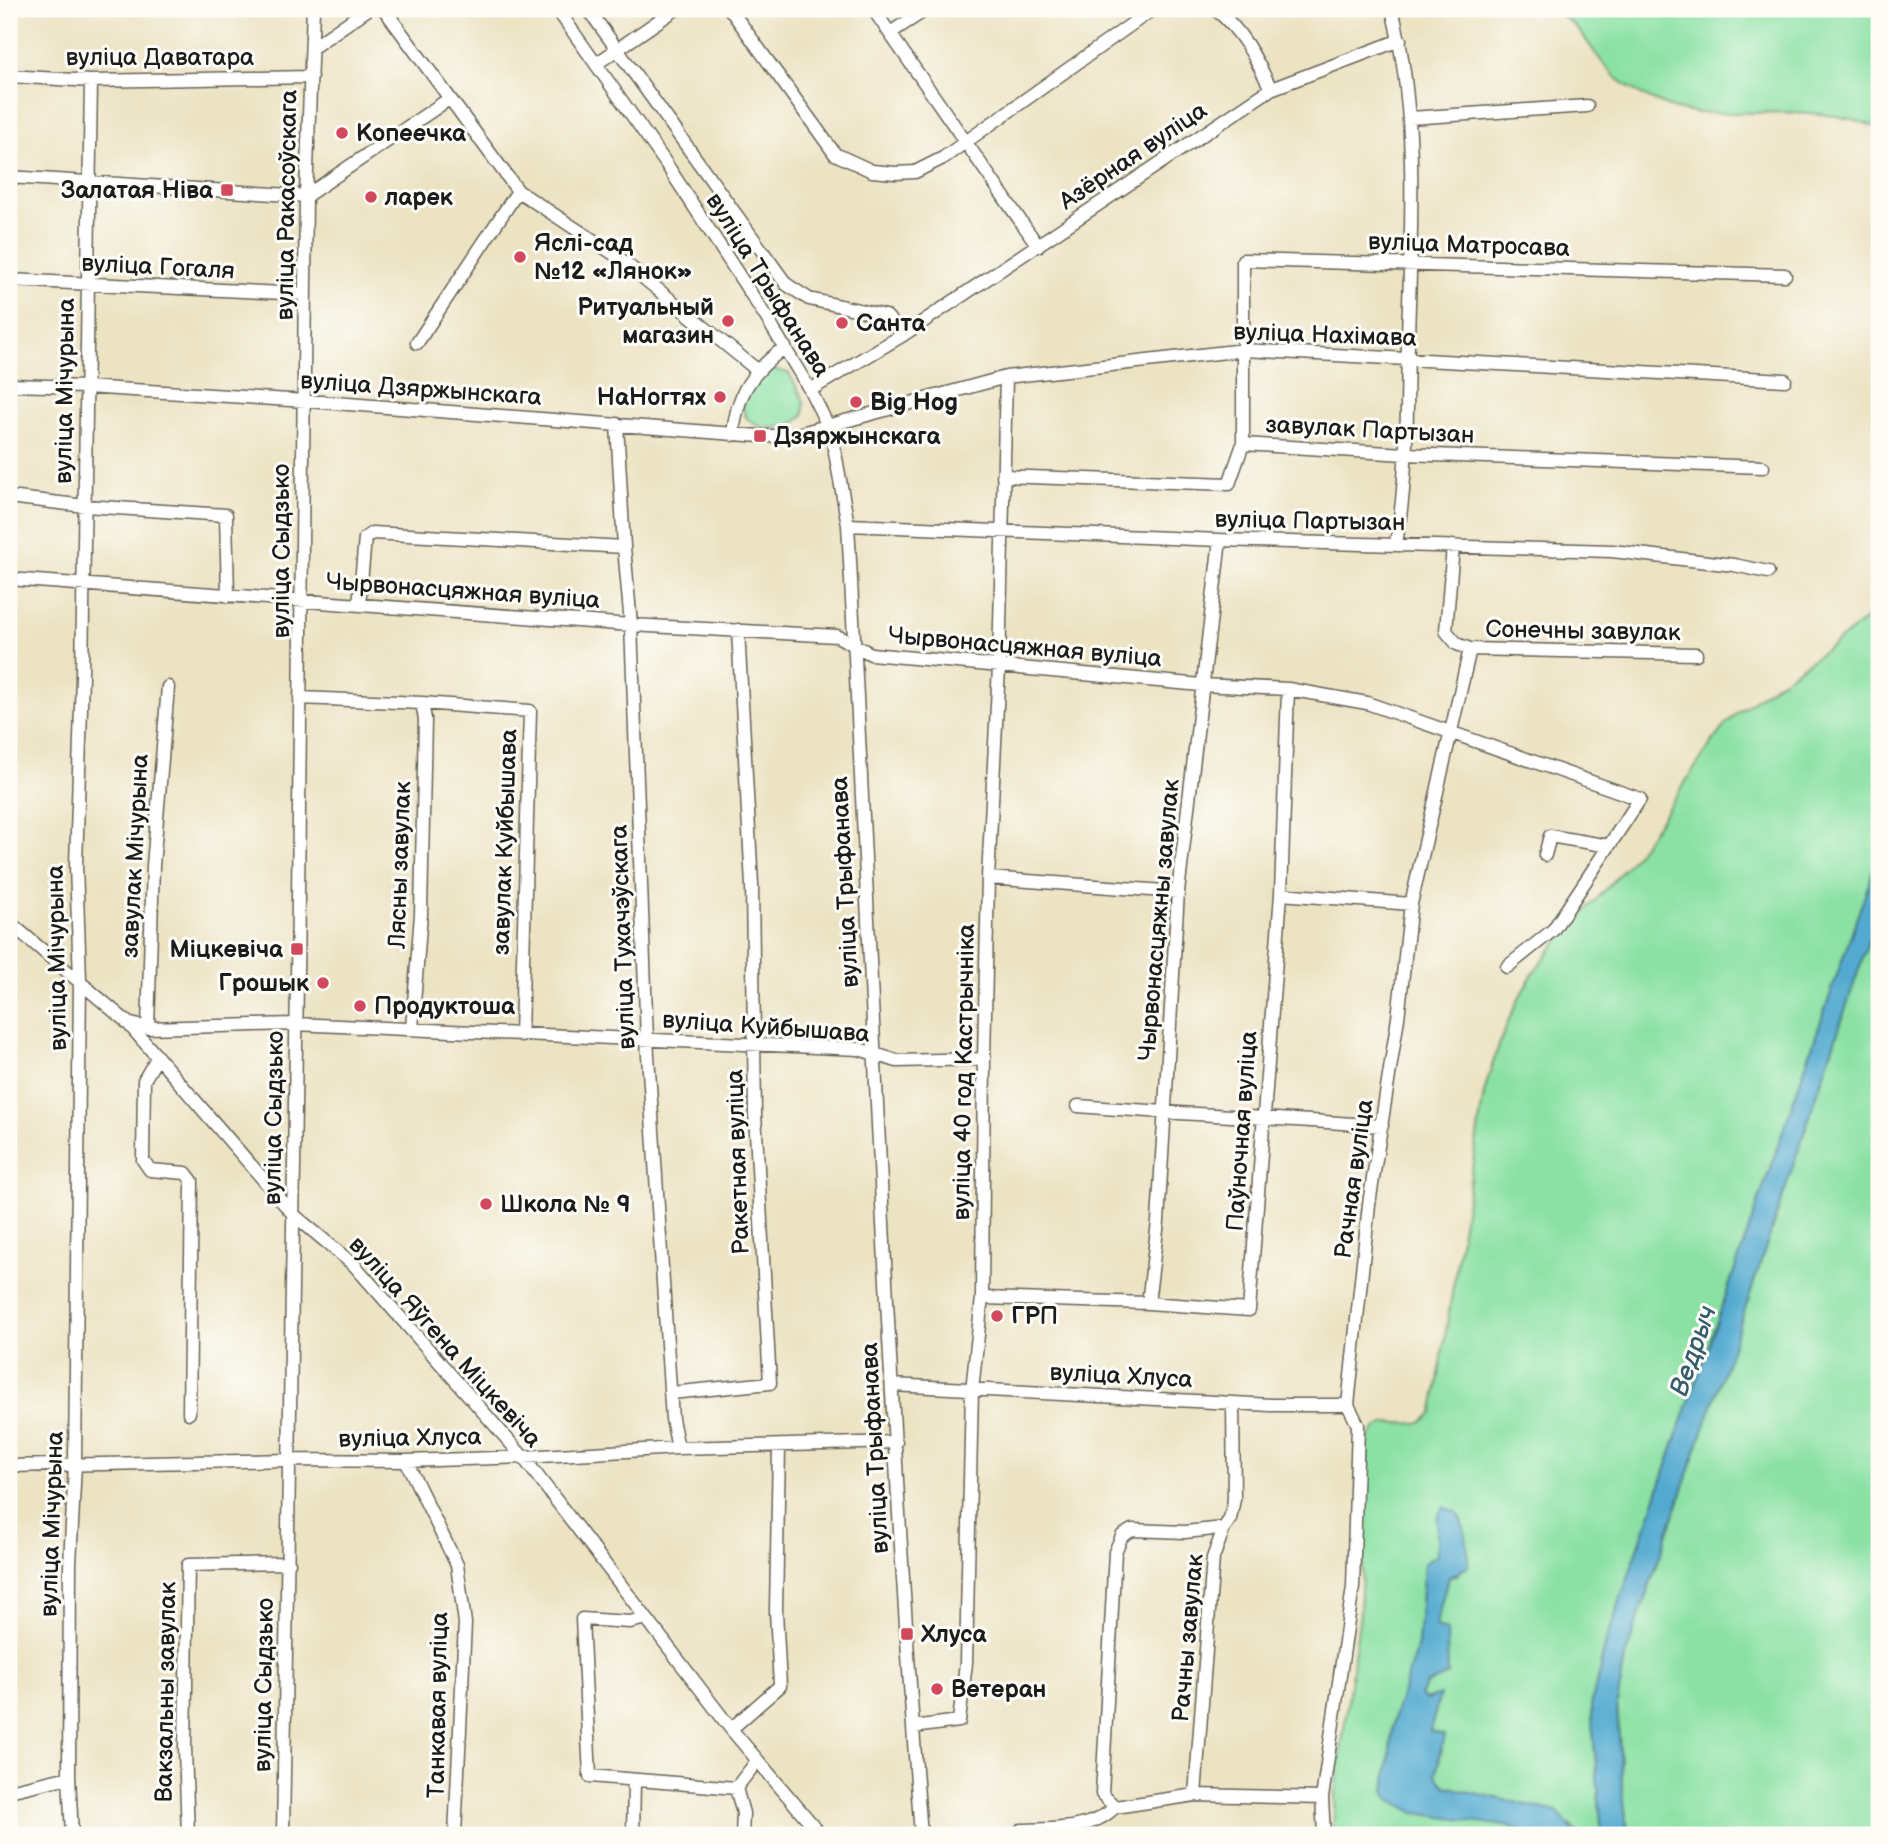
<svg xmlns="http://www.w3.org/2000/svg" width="1888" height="1844" font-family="'Balsamiq Sans',sans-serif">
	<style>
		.green { fill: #8be1a4; stroke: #547e60; stroke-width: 2 }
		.water { fill: #53aad0; stroke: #386376; stroke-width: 2 }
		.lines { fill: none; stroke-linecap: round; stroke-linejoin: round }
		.minor-casing { stroke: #656256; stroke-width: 15 }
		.minor { stroke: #fff; stroke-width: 12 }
		.poi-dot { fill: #d1495b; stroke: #fdfcf7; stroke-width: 2.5 }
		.labels { text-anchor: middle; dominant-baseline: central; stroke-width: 6; stroke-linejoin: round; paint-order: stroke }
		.street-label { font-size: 24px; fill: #1c1c1c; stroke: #fdfcf7 }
		.poi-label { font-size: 24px; font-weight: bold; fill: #1c1c1c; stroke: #fdfcf7; text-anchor: start }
		.water-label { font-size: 26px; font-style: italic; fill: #355c6d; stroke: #fdfcf7 }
	</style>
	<rect width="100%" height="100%" fill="#fdfcf7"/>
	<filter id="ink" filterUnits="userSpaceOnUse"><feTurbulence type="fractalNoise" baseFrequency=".0143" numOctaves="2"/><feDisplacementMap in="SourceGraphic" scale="14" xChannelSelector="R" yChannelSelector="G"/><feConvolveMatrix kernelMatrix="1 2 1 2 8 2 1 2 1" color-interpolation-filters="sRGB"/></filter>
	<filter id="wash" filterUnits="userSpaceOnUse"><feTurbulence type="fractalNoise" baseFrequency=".00686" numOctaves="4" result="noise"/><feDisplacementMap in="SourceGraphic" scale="28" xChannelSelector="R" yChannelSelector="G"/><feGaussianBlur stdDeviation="1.57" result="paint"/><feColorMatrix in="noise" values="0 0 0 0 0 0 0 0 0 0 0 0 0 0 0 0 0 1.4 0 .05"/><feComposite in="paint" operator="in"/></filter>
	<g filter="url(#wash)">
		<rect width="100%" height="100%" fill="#ece3c3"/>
		<path class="green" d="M1547,9H1879V128C1831,109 1788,112 1738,113C1714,113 1691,115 1669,107C1651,100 1633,91 1618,79C1592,58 1582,19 1547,9Z
			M771,369L789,373L804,401V414C789,438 720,431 751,387C757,379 762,373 771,369Z
			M1879,607V854L1606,1641L1591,1706L1602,1835H1578L1571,1825L1444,1786L1436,1774L1442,1749L1430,1732L1439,1696L1425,1700L1420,1695L1427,1684L1447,1630L1435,1627L1448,1578L1458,1575L1437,1518V1555L1424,1563L1418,1644L1394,1718L1385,1791L1477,1821L1512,1827L1534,1835H1333L1335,1793L1360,1613L1368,1441C1382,1405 1414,1439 1433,1412L1484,1093C1495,1053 1508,1015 1529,980C1559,932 1606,895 1639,850C1659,823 1678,794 1696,766C1709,748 1721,726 1739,712C1784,675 1836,648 1879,607Z
			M1879,909V1835H1628L1622,1784L1617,1704L1625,1657L1740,1324Z"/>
		<path class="water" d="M1879,854V909L1740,1324L1625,1657L1617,1704L1622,1784L1628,1835H1602L1591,1706L1606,1641Z
			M1443,1507L1457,1512C1467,1531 1469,1547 1468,1567L1448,1578L1435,1627L1447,1630L1448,1675L1427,1684L1420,1695L1425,1700L1440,1695L1430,1731L1444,1735L1436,1774L1445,1786L1557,1812L1578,1835H1534L1512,1827L1415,1813L1388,1798L1385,1791L1394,1718L1418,1644L1424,1563L1437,1555V1518Z"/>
	</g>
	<g filter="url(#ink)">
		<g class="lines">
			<g class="minor-casing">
				<path id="minor" d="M384,9L518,191L614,254L757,370
					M557,9L665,162L766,317L810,390L828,426L833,441L848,525C872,961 887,1399 921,1835
					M588,9L786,284L809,299L886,316L903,335
					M730,9L835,154L872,171L895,173L915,172L943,158L1153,9
					M873,9L1038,246
					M1215,9C1242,30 1256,59 1271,89
					M1392,9C1419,116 1411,228 1408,337C1407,406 1408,476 1396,544
					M890,33L927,9
					M313,47L368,9
					M596,64L676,9
					M9,76L91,81L311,77
					M1410,118L1587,106
					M9,177L306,196
					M306,196L449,99
					M9,280L305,294
					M417,343L518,191
					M9,385L85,387L322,402L760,436H785L805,432L1006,377L1244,350L1785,380
					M810,390L903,335L1271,89L1400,40
					M617,424L624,547L631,625L647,1040L672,1419L678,1448
					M733,435C737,392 751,373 785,347
					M1243,444L1405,454L1763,467
					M1003,476L1229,484L1243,444V260L1785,275
					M9,497L85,506L226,515L228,596
					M848,525L1220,540L1612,551L1734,565L1768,572
					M9,579L631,625L837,636L871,654L1201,685L1288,689L1367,703L1640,799L1553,930L1507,967
					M359,605L365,538L372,533L624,547
					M1470,649L1696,654
					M300,698L422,703L530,711L521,1035
					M1545,855L1550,836L1609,846
					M988,878L1178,892
					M1281,894L1411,904
					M9,922L127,1022L294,1215L355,1266L523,1457L731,1729L821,1835
					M127,1023L148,1028L295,1024L859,1049L897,1061L984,1059
					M148,1028L153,866L168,687
					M412,1029L421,914L425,719L422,703
					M157,1058L144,1080L143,1160L150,1170L186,1173L192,1181L189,1413
					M1078,1106C1179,1114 1280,1118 1382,1126
					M982,1298L1148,1303L1249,1310L1281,894L1288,689
					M1148,1303L1158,1222L1178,892L1220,540
					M892,1385L1271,1405H1348
					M671,1393L770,1383L755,1114L752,885L738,630
					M406,1461L457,1565L465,1623L455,1835
					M9,1466L290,1460L406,1461L523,1457L678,1448L896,1442
					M1224,1528L1185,1532L1132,1530L1122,1536L1115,1552L1102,1794L1115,1807L1195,1795L1322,1798
					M646,1618L630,1622L582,1619L590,1776L736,1788
					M913,1727L959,1721L966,1663L972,1390L982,1298L984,1059L988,878L999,667L1006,377
					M731,1729L780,1686L776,1611L779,1446
					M9,1791L69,1777
					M1195,1795L1213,1558L1224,1528L1230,1519L1234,1499L1233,1403
					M1021,1830C1053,1829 1091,1831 1115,1807
					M72,1835L69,1777L70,1564L75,1464L80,980L76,865L82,676L91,81
					M188,1835L185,1748L188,1565L289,1563
					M283,1835L297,983L306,196L313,9
					M633,1835L634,1781
					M742,1835L743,1813L736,1788L757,1761
					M1324,1835L1322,1798L1353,1587L1358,1425L1348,1405L1369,1204L1398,1018L1411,904L1470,649L1457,644L1446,631L1453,546"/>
			</g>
			<use href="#minor" class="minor"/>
		</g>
	</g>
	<g class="poi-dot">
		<circle cx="342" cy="133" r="7"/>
		<rect x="220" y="183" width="14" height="14" rx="3.5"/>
		<circle cx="371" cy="197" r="7"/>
		<circle cx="520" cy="257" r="7"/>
		<circle cx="728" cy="321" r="7"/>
		<circle cx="842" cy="323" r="7"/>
		<circle cx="720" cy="397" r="7"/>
		<circle cx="856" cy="402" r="7"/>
		<rect x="753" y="429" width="14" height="14" rx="3.5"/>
		<rect x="290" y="942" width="14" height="14" rx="3.5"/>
		<circle cx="323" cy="983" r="7"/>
		<circle cx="360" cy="1006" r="7"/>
		<circle cx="486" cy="1204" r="7"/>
		<circle cx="997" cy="1316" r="7"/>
		<rect x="900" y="1627" width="14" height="14" rx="3.5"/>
		<circle cx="937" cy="1689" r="7"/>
	</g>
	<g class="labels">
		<g class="street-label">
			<text x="160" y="57">вуліца Даватара</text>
			<text transform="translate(1133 156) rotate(-34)">Азёрная вуліца</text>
			<text transform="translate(287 205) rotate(-89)">вуліца Ракасоўскага</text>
			<text transform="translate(1469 245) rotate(2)">вуліца Матросава</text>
			<text transform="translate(158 267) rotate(3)">вуліца Гогаля</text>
			<text transform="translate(768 285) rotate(58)">вуліца Трыфанава</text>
			<text transform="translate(1325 335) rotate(2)">вуліца Нахімава</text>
			<text transform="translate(421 389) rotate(4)">вуліца Дзяржынскага</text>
			<text transform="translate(65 391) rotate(-89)">вуліца Мічурына</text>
			<text transform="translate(1370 430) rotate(3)">завулак Партызан</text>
			<text transform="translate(1310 521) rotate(1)">вуліца Партызан</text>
			<text transform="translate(281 551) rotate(-90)">вуліца Сыдзько</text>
			<text transform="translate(463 591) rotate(4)">Чырвонасцяжная вуліца</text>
			<text transform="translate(1583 631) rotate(1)">Сонечны завулак</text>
			<text transform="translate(1025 647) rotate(5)">Чырвонасцяжная вуліца</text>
			<text transform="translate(505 842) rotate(-88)">завулак Куйбышава</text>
			<text transform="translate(135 856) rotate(-87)">завулак Мічурына</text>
			<text transform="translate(400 865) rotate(-88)">Лясны завулак</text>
			<text transform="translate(845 882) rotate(-93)">вуліца Трыфанава</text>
			<text transform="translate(1159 920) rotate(-85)">Чырвонасцяжны завулак</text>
			<text transform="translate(623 937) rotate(-92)">вуліца Тухачэўскага</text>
			<text transform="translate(57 958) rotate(-91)">вуліца Мічурына</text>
			<text transform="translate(766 1027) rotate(4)">вуліца Куйбышава</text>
			<text transform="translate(964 1072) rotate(-89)">вуліца 40 год Кастрычніка</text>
			<text transform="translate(274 1118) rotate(-89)">вуліца Сыдзько</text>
			<text transform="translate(1242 1131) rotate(-86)">Паўночная вуліца</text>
			<text transform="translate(738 1162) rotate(-92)">Ракетная вуліца</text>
			<text transform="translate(1354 1179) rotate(-82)">Рачная вуліца</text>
			<text transform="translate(445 1342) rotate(48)">вуліца Яўгена Міцкевіча</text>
			<text transform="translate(1121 1376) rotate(3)">вуліца Хлуса</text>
			<text transform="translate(410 1438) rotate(-1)">вуліца Хлуса</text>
			<text transform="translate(875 1448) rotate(-93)">вуліца Трыфанава</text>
			<text transform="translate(52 1524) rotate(-88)">вуліца Мічурына</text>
			<text transform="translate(1188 1638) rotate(-85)">Рачны завулак</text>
			<text transform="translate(264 1685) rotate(-89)">вуліца Сыдзько</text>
			<text transform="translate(166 1692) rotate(-89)">Вакзальны завулак</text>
			<text transform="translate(438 1705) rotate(-89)">Танкавая вуліца</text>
		</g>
		<g class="poi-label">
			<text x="356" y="133">Копеечка</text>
			<text x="213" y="190" text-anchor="end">Залатая Ніва</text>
			<text x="385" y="197">ларек</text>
			<text x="534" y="243">Яслі-сад<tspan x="534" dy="28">№12 «Лянок»</tspan></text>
			<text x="714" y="307" text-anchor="end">Ритуальный<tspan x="714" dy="28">магазин</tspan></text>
			<text x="856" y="323">Санта</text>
			<text x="706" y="397" text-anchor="end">НаНогтях</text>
			<text x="870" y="402">Big Hog</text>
			<text x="774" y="436">Дзяржынскага</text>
			<text x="283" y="949" text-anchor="end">Міцкевіча</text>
			<text x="309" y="983" text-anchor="end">Грошык</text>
			<text x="374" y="1006">Продуктоша</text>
			<text x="500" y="1204">Школа № 9</text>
			<text x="1011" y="1316">ГРП</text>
			<text x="921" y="1634">Хлуса</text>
			<text x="951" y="1689">Ветеран</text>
		</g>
		<g class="water-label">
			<text transform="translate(1694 1351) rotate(-71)">Ведрыч</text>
		</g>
	</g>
	<rect width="1888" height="1844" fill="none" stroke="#fdfcf7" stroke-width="35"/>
</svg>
